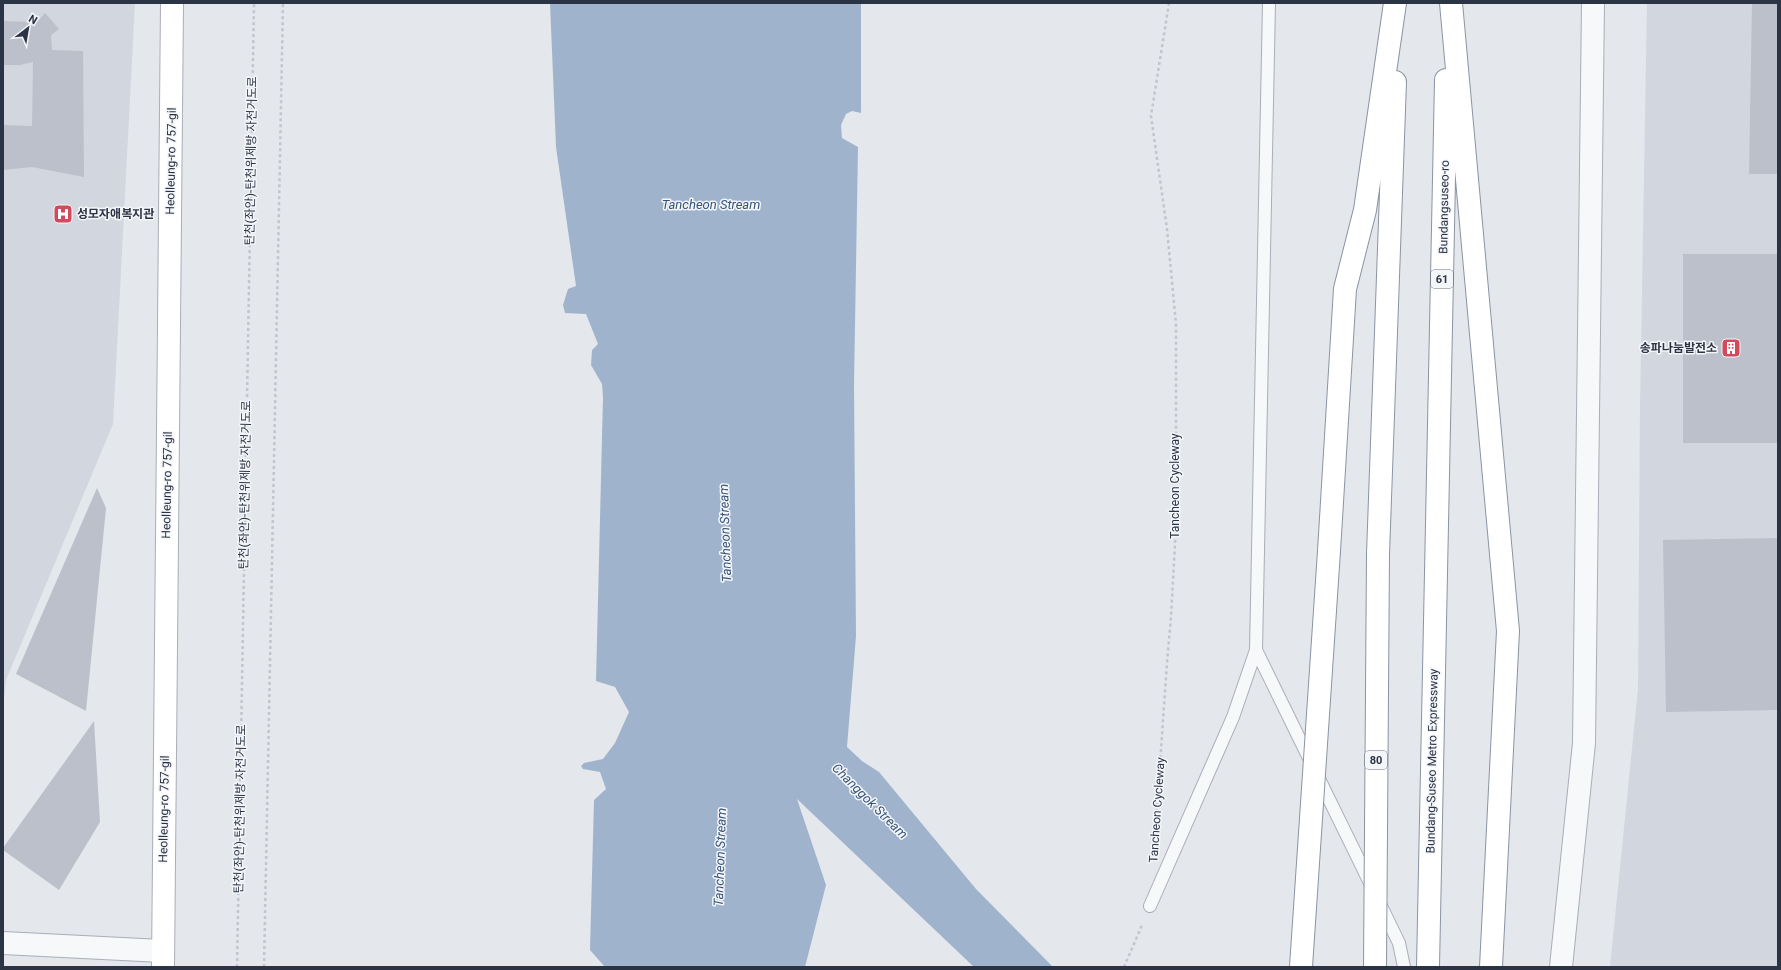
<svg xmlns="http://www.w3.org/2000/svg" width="1781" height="970" font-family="Roboto,'Noto Sans KR',sans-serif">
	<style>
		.built { fill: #d2d6de }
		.water { fill: #9fb4cc }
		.building { fill: #bbc0ca }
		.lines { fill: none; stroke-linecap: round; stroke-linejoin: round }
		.service-casing { stroke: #a9aeb7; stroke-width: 14 }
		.minor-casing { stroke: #a9aeb7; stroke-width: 24 }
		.secondary-casing { stroke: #a9aeb7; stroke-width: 24 }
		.trunk-casing { stroke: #8b94a3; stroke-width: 24 }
		.path { stroke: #c2c5cb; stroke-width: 2.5; stroke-dasharray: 3 3; stroke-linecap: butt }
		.service { stroke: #f7f8fa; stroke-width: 12 }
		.minor { stroke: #f7f8fa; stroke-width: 22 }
		.secondary { stroke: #fff; stroke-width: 22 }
		.trunk { stroke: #fff; stroke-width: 22 }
		.trunk-bridge-casing { stroke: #8b94a3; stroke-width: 24; stroke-linecap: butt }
		.trunk-bridge { stroke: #fff; stroke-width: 22 }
		.labels { text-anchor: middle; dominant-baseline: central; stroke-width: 3; stroke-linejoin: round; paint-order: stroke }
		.shield { fill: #f4f6f9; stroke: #676e7b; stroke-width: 1 }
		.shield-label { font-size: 11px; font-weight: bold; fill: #2b3445 }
		.street-label { font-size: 12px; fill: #2b3445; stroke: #f4f6f9 }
		.poi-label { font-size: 12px; font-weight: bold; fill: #2b3445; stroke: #f4f6f9; text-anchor: start }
		.water-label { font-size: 13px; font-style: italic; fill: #34527a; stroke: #f4f6f9 }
	</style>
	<rect width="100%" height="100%" fill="#e4e7ec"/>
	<path class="built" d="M3,3H135L113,424L6,680L3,708Z
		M1647,3H1778V967H1610L1638,689L1640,407Z"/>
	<path class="water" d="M550,3H861V113L852,111L846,114L841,125L842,138L858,147L854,385L856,636L847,747L862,761L879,772L976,889L1053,967H974L797,799L826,885L805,967H605L590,950L594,800L606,789L600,772L583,769L581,766L584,763L603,759L615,743L629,712L615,687L596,681L603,397L602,384L591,365L592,350L598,344L586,314L565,313L563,305L568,289L576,286L556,147Z"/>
	<path class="building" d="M1752,3H1778V174H1749Z
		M45,13L59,29L51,35L52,50L83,51L84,177L32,167L3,170V125L32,126L33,62L20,65H3V21L37,22Z
		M1683,254H1778V443H1683Z
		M97,488L106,508L86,711L16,674Z
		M1778,538V710L1666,712L1663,540Z
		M94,721L100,822L59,890L3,850V848Z"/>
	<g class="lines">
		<g class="service-casing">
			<path id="service" d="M1269,3L1256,650L1372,887
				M1380,904L1399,943L1404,967
				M1150,906L1233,717L1256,650"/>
		</g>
		<g class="minor-casing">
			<path id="minor" d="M3,943L162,951
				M1561,967L1584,743L1593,3"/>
		</g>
		<g class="secondary-casing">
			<path id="secondary" d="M163,967L172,3"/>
		</g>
		<g class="trunk-casing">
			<path id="trunk" d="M1451,3L1508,631L1491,967
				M1329,551L1345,289L1365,210L1395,3
				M1378,554L1395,82
				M1428,967L1446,80"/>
		</g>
		<path class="path" d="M1155,836L1167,663L1171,617L1176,526V324L1167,229L1151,116L1169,3
			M237,967L254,3
			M264,967L283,3
			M1124,967L1142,925"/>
		<use href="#service" class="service"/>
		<use href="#minor" class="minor"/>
		<use href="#secondary" class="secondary"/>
		<use href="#trunk" class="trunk"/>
		<g class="trunk-bridge-casing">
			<path id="trunk-bridge" d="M1301,967L1329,551
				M1375,967L1378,554"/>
		</g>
		<use href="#trunk-bridge" class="trunk-bridge"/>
	</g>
	<defs>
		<g id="hospital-square" transform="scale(1)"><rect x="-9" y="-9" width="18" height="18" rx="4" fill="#d1495b" stroke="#f4f6f9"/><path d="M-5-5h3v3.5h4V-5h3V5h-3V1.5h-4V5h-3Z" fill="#fff"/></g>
		<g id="building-square" transform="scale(1)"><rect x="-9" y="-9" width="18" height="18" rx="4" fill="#d1495b" stroke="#f4f6f9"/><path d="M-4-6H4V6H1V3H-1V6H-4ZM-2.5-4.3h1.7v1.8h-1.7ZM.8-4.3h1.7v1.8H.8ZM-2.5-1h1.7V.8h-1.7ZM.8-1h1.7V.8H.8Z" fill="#fff"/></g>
	</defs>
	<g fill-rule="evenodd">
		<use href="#hospital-square" x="63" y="214"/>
		<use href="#building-square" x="1731" y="348"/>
	</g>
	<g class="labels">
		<g class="shield">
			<rect x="1431" y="270" width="22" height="18" rx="3"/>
			<rect x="1365" y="751" width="22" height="18" rx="3"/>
		</g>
		<g class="shield-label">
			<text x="1442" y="279">61</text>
			<text x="1376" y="760">80</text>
		</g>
		<g class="street-label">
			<text transform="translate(171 161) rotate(-89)">Heolleung-ro 757-gil</text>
			<text transform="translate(251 161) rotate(-89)">탄천(좌안)-탄천위제방 자전거도로</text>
			<text transform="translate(1444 207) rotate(-89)">Bundangsuseo-ro</text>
			<text transform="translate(167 485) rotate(-89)">Heolleung-ro 757-gil</text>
			<text transform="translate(245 485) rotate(-89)">탄천(좌안)-탄천위제방 자전거도로</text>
			<text transform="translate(1175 486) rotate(-90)">Tancheon Cycleway</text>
			<text transform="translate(1432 761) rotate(-89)">Bundang-Suseo Metro Expressway</text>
			<text transform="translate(164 809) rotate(-89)">Heolleung-ro 757-gil</text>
			<text transform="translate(240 809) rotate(-89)">탄천(좌안)-탄천위제방 자전거도로</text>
			<text transform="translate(1157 810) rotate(-86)">Tancheon Cycleway</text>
		</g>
		<g class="poi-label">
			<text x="77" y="214">성모자애복지관</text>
			<text x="1717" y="348" text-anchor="end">송파나눔발전소</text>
		</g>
		<g class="water-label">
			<text x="711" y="204">Tancheon Stream</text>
			<text transform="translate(725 533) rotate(-92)">Tancheon Stream</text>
			<text transform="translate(870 801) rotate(45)">Changgok Stream</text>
			<text transform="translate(720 857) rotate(-88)">Tancheon Stream</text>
		</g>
	</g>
	<rect width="1781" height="970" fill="none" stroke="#2b3445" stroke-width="8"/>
	<g transform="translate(28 28) rotate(31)" stroke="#f4f6f9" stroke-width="3" paint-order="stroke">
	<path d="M0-3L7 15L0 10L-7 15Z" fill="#2b3445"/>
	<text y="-6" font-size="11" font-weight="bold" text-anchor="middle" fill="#2b3445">N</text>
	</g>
</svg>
